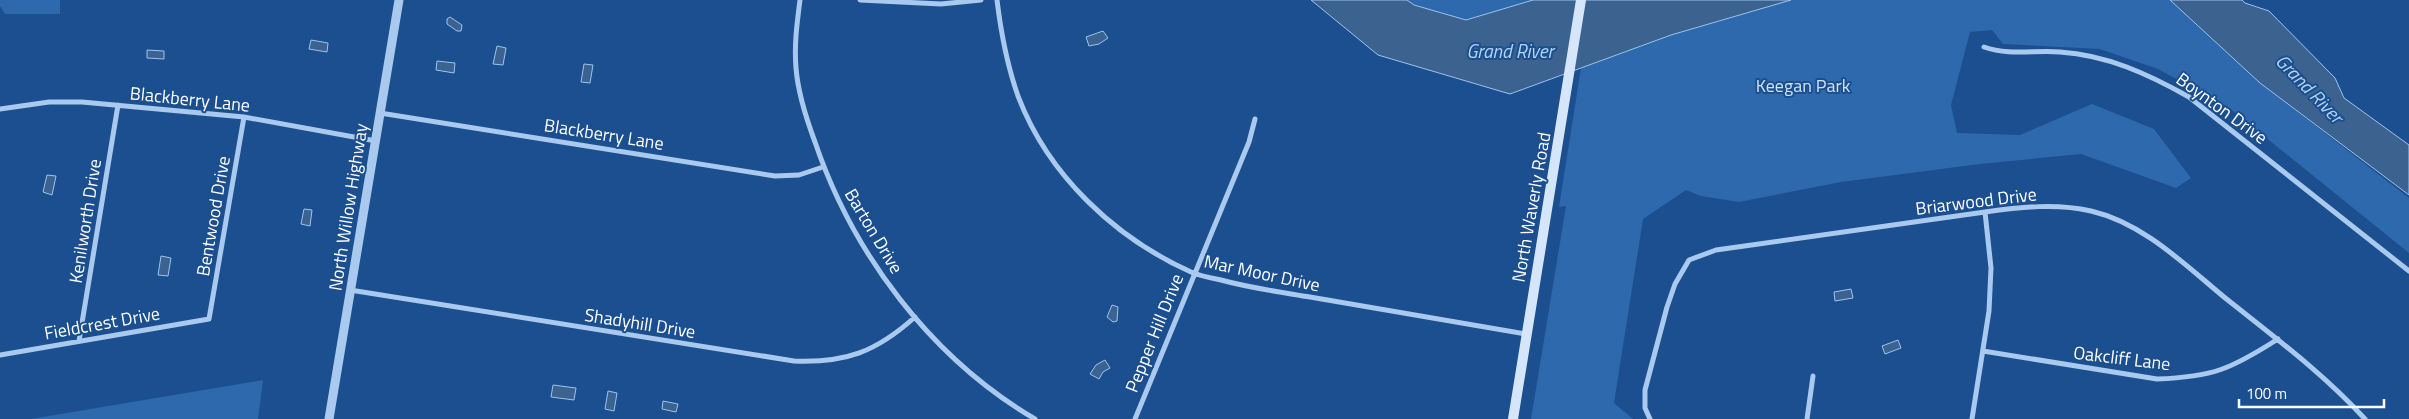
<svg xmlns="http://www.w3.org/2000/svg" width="2409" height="419" font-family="'Titillium Web',sans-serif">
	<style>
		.green { fill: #2e69ad }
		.water { fill: #3c6290; stroke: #9cc4f0 }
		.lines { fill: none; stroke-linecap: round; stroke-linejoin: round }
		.minor { stroke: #a9c9ee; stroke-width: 5 }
		.tertiary { stroke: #a9c9ee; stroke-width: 9 }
		.secondary { stroke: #d6e6fa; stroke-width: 10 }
		.labels { text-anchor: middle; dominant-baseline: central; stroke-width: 4; stroke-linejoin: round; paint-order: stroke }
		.park-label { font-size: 18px; fill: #cfe3fa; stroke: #1b4f8f }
		.street-label { font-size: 18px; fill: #fff; stroke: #1b4f8f }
		.water-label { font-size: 19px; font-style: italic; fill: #b5d3f5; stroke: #1b4f8f }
	</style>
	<rect width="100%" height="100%" fill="#1b4f8f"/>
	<path class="green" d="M0,0H60V14H5L0,6Z
		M1407,0H1533L1466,20L1414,5Z
		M1791,0H2170L2260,83L2409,198V253L2228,107L2158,69L2100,49L2003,44L1992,30L1970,32L1951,105L1957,133L2020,135L2092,104L2154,129L2191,178L2176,188L2081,154L1980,164L1841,182L1739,202L1701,196L1686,190L1643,219L1614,403L1633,419H1531L1566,206L1559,207L1581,68L1671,35Z
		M263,380L258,419H31Z"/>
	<path class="water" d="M1311,0H1407L1414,5L1466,20L1533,0H1791L1671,35L1510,94L1378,55Z
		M2170,0H2242L2245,3L2269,11L2335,78L2344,98L2409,145V195L2260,83Z
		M450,17L462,25L461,31H457L447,24V19Z
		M1103,31L1108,38L1099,44L1089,46L1086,37Z
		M311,40L328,43L327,52L309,49Z
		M497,46L506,48L503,65L493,64Z
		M147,50L164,51V59L147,58Z
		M437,61L455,63L454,73L436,70Z
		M584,64L593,65L590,83L581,82Z
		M47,175L56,176L52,195L43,192Z
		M304,209L312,210L310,226L301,224Z
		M161,256L171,258L168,276L158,275Z
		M1851,289L1853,298L1835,301L1834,292Z
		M1112,305L1118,307L1117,321L1113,322L1107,317Z
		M1898,340L1901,348L1885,354L1882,346Z
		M1105,360L1110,368L1103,372L1099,379L1090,374L1096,365Z
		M553,385L576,388L574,400L551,397Z
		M608,391L617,393L614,411L605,409Z
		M663,401L678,404L676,412L662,409Z"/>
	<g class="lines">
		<path class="minor" d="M800,0C797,23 794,45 796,68C798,94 806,118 815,142C853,254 931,358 1035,419
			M860,0L941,4L981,0
			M997,0C1001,33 1007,65 1018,96C1048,175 1115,238 1191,272C1200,276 1211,278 1221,280C1250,288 1280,292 1310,297C1382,310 1454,322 1526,334
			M1984,47C2009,56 2034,50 2060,52C2107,55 2148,74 2189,97L2409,271
			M0,109L49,102H82L244,117L376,141
			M380,113L775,176L799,175L823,167
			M350,290L794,361C846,363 876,352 915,317
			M79,341L118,105
			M1983,351L2157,379C2213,377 2231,369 2278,339
			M0,355L209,319L244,117
			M1135,419L1249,142L1255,119
			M1650,419L1645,408V390L1667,307L1675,284L1689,260L1716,250L1985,212C2021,207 2056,203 2091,211C2143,223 2184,264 2224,297C2273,336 2323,373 2365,419
			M1807,419L1813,376
			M1972,419L1989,311L1991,268L1985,212"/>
		<path class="tertiary" d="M329,419L399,0"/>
		<path class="secondary" d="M1513,419L1581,0"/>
	</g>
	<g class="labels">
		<g class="park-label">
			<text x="1803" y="85">Keegan Park</text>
		</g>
		<g class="street-label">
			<text transform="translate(190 99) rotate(6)">Blackberry Lane</text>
			<text transform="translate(2222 108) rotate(36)">Boynton Drive</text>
			<text transform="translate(604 134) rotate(9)">Blackberry Lane</text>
			<text transform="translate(1976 201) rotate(-7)">Briarwood Drive</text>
			<text transform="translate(348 207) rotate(-81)">North Willow Highway</text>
			<text transform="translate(1531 207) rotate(-80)">North Waverly Road</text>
			<text transform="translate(213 216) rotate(-80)">Bentwood Drive</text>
			<text transform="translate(85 221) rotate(-81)">Kenilworth Drive</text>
			<text transform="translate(874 231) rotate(59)">Barton Drive</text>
			<text transform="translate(1262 273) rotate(12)">Mar Moor Drive</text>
			<text transform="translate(102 323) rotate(-10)">Fieldcrest Drive</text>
			<text transform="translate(640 323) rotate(9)">Shadyhill Drive</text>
			<text transform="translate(1154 333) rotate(-68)">Pepper Hill Drive</text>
			<text transform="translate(2122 358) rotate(7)">Oakcliff Lane</text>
		</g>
		<g class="water-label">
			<text x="1510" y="50">Grand River</text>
			<text transform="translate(2310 88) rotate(46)">Grand River</text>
		</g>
	</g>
	<path d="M2239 399v8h145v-8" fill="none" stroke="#ffffff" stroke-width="2.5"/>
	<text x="2246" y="399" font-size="15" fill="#ffffff" stroke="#1b4f8f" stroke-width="4" paint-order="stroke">100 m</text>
</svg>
